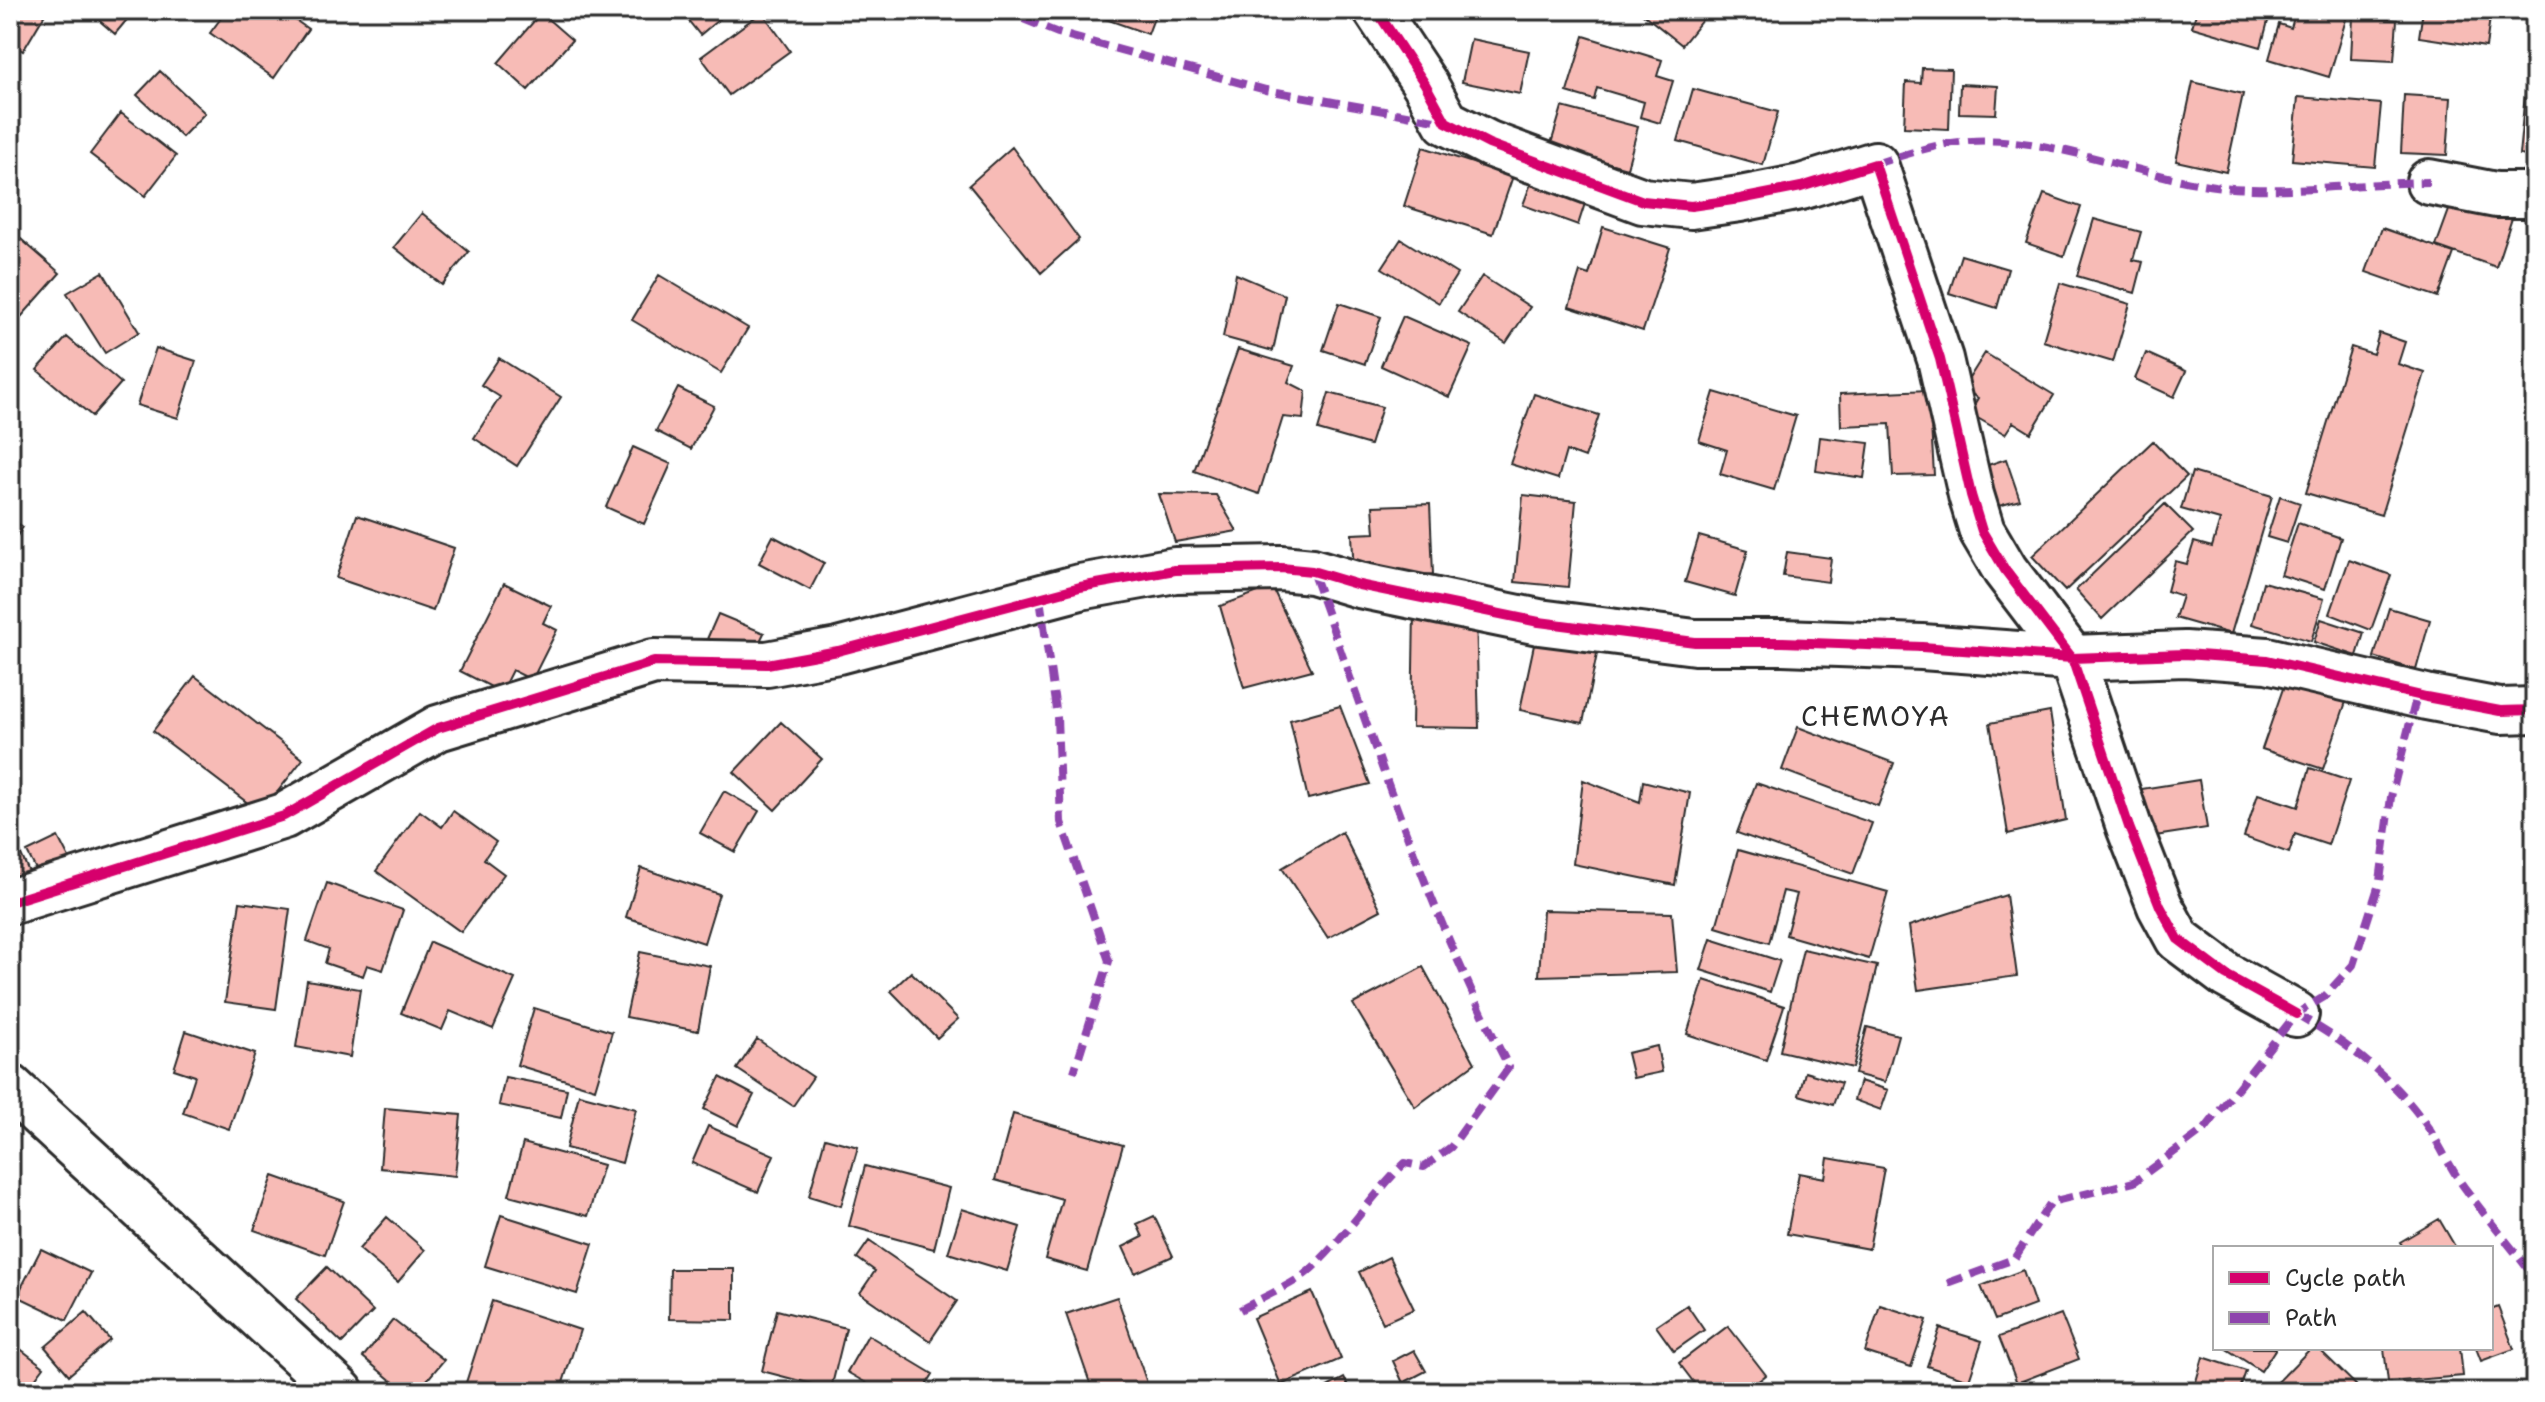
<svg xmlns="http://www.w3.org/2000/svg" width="2545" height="1402" font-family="'Shantell Sans',sans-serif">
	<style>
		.building { fill: #f7bbb6; stroke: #2b2b2b; stroke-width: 2 }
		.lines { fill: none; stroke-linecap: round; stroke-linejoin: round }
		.minor-casing { stroke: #2b2b2b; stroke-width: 50 }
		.minor { stroke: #fff; stroke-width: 44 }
		.quiet { stroke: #8e44ad; stroke-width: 8; stroke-dasharray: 16 8; stroke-linecap: butt }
		.cycleway-casing { stroke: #fff; stroke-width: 15 }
		.cycleway { stroke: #d6006c; stroke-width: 10 }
		.labels { text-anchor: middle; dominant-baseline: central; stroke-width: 6; stroke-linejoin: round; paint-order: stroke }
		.quarter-label { font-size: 28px; letter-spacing: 2px; fill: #2b2b2b; stroke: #fff }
	</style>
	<rect width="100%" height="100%" fill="#fff"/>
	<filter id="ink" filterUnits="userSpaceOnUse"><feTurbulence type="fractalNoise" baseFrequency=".0125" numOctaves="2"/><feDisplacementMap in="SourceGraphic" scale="16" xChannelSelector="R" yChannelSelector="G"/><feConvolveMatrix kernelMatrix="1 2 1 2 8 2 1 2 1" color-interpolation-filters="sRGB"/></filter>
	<g filter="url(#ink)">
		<path class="building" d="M10,10H38L45,14L23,51L10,43Z
			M87,10H135L115,34Z
			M227,10H281L308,29L274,78L210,33Z
			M680,10H730L700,35Z
			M1086,10H1157L1148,34L1086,12Z
			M1436,10H1469L1437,16Z
			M1638,10H1710L1682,45Z
			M2197,10H2271L2261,47L2192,27Z
			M2296,10H2327L2347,16L2329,77L2269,59L2279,24L2291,28Z
			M2423,10H2491L2486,47L2419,37Z
			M762,12L790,51L729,95L701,57Z
			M541,13L572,40L528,90L498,63Z
			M2353,17L2397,20L2394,61L2351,59Z
			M1584,36L1662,60L1657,76L1673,81L1660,123L1640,117L1644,102L1597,88L1594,100L1567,92Z
			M1471,39L1529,51L1520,94L1462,82Z
			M1922,68L1951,69L1949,129L1904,127L1906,82L1921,83Z
			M160,71L205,113L182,137L137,95Z
			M2527,74L2535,75V157L2519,155Z
			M2193,82L2243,94L2226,172L2176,161Z
			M1960,84L1998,86L1996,114L1959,113Z
			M1693,89L1778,112L1763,165L1678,141Z
			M2404,95L2451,98L2447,155L2401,153Z
			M2298,97L2381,104L2375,167L2292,160Z
			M1562,107L1638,127L1627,168L1550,147Z
			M121,113L176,156L145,196L90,154Z
			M1012,147L1079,239L1041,273L969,185Z
			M1423,147L1513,176L1493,234L1404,206Z
			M1533,178L1587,197L1578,225L1523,205Z
			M2456,191L2514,212L2496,267L2436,246Z
			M2044,194L2081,207L2064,256L2026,243Z
			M422,213L469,252L442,285L394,247Z
			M2094,219L2141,232L2133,260L2143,262L2135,293L2077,276Z
			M1603,227L1670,248L1643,331L1569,307L1580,272L1589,275Z
			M2382,228L2454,253L2438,297L2366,272Z
			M14,233L60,273L21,317L10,307V239Z
			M1401,239L1457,274L1439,303L1382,268Z
			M1961,255L2008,269L1997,308L1949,293Z
			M103,272L139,332L105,353L67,293Z
			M1236,274L1285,295L1273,351L1223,337Z
			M659,275L748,328L721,373L632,320Z
			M1482,276L1530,307L1506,343L1458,312Z
			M2060,283L2130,304L2113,362L2043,341Z
			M1339,303L1381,317L1365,364L1323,350Z
			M1403,316L1472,346L1449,397L1381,366Z
			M2379,333L2405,342L2398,364L2425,373L2381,515L2306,493L2351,347L2373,354Z
			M67,337L121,383L92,416L37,370Z
			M156,348L196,361L178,418L137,405Z
			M1238,349L1294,366L1288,382L1306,391L1303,419L1283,417L1259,494L1194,471Z
			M1985,353L2054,395L2031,433L2013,422L2005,434L1969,413L1978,398L1963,388Z
			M2146,353L2186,371L2174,397L2135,379Z
			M499,358L561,397L517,466L474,438L500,397L481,385Z
			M678,388L714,406L691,449L656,431Z
			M1929,390L1934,475L1893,476L1890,424L1841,426L1840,394Z
			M1714,392L1796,416L1774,490L1720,474L1727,450L1699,441Z
			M1329,393L1382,407L1370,445L1318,430Z
			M1534,394L1599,415L1585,458L1566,451L1558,479L1510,464Z
			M1820,437L1869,443L1864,478L1816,471Z
			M2153,441L2187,476L2065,591L2032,556Z
			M633,447L671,464L644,524L606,507Z
			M2006,459L2020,500L1995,507L1982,467Z
			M2192,472L2272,496L2231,634L2175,618L2182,596L2167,591L2175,561L2187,564L2194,542L2212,547L2220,520L2181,509Z
			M1159,494L1216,495L1237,531L1175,542Z
			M1523,495L1576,501L1568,587L1515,582Z
			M2280,496L2300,503L2287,543L2267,537Z
			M1430,504L1433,574L1354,577L1352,534L1375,533L1373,506Z
			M2165,504L2193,532L2102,619L2076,590Z
			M357,515L454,548L433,611L336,578Z
			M10,518L23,527L10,546Z
			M2298,523L2341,538L2325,589L2281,575Z
			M773,536L824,563L810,590L759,563Z
			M1699,536L1748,550L1735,596L1685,582Z
			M1787,552L1831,558L1828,582L1783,576Z
			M2349,560L2391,575L2371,630L2330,614Z
			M2263,582L2324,599L2311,641L2252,624Z
			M504,583L551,606L543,623L557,630L532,680L512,670L501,692L460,671Z
			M1272,587L1312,670L1244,688L1220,606Z
			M2389,608L2430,620L2416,670L2374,657Z
			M1414,611L1476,613L1479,728L1412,727Z
			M718,614L764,633L752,658L707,639Z
			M2321,619L2364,633L2357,656L2314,642Z
			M1537,631L1599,644L1583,723L1520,710Z
			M195,676L303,759L261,813L153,731Z
			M2287,677L2348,696L2323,769L2262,749Z
			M1340,706L1370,784L1308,799L1290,720Z
			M2050,712L2066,820L2008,834L1990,723Z
			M781,722L822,759L775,810L734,772Z
			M1798,727L1894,763L1878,806L1782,770Z
			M2310,768L2349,781L2328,845L2295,834L2289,853L2244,837L2258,794L2298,807Z
			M1583,780L1640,802L1643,781L1690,793L1675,885L1573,864Z
			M2199,780L2207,828L2142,838L2135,790Z
			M1756,783L1872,823L1853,874L1737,833Z
			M724,791L759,811L735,852L700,833Z
			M420,811L442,827L453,811L496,842L484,859L504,874L461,932L376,871Z
			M1342,832L1381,910L1328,938L1282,868Z
			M58,837L75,870L44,885L27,852Z
			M14,839L35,885L10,896V841Z
			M1738,850L1888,892L1869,959L1786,935L1797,894L1783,891L1769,943L1716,927Z
			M641,868L719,894L704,943L626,917Z
			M327,883L403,910L383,970L367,965L363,976L325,963L329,949L307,941Z
			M2006,895L2017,976L1918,990L1909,926Z
			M240,902L290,909L276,1009L225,1002Z
			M1543,910L1672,913L1677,972L1539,976Z
			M1711,939L1780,961L1770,992L1701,970Z
			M430,942L515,979L493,1029L450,1011L442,1030L401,1013Z
			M1803,949L1877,966L1853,1068L1780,1051Z
			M640,952L710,966L698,1031L626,1017Z
			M1423,967L1475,1063L1415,1107L1353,1004Z
			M911,972L958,1019L937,1038L891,991Z
			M307,980L360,989L350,1057L296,1047Z
			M1704,980L1784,1006L1766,1060L1687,1034Z
			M534,1008L612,1032L595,1089L517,1065Z
			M1867,1027L1898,1035L1885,1082L1855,1074Z
			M186,1031L255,1054L229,1129L183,1113L195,1076L174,1069Z
			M757,1039L813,1077L793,1106L737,1069Z
			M1657,1046L1662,1072L1633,1078L1627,1053Z
			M1805,1072L1841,1083L1833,1105L1799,1095Z
			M505,1077L567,1089L561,1118L499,1105Z
			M720,1077L754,1095L738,1126L704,1109Z
			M1860,1081L1888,1090L1881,1110L1854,1100Z
			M579,1094L636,1109L622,1163L566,1148Z
			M385,1108L461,1115L455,1176L380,1168Z
			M1013,1114L1123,1145L1087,1271L1045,1259L1062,1199L995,1180Z
			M708,1126L774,1155L758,1192L692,1163Z
			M825,1138L858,1147L841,1206L809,1196Z
			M523,1143L603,1165L588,1216L509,1195Z
			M1828,1158L1884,1168L1869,1249L1787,1234L1799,1173L1825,1178Z
			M865,1166L949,1188L934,1249L849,1226Z
			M273,1176L344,1201L325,1255L254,1230Z
			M962,1209L1020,1227L1007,1271L948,1253Z
			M501,1215L593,1244L577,1294L485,1266Z
			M1154,1216L1173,1256L1135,1273L1123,1247L1143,1237L1137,1224Z
			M387,1217L425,1250L398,1282L359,1249Z
			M2439,1219L2456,1248H2404L2400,1242Z
			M869,1241L957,1301L930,1341L860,1293L875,1271L857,1258Z
			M41,1249L91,1273L67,1320L17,1296Z
			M1389,1257L1414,1309L1383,1323L1359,1272Z
			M327,1267L373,1311L342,1343L296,1299Z
			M670,1269H734V1320L669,1319Z
			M2023,1270L2035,1305L1995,1320L1981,1286Z
			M1312,1292L1341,1359L1281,1385L1253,1318Z
			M1117,1297L1147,1383L1120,1392H1093L1066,1314Z
			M492,1301L580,1330L560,1392H463Z
			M1687,1305L1704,1330L1674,1351L1656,1326Z
			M1880,1305L1927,1320L1911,1367L1865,1352Z
			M2498,1307L2514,1349L2481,1361L2476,1348H2491V1310Z
			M777,1310L846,1328L831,1389L762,1371Z
			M86,1312L110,1340L69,1375L45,1347Z
			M2061,1314L2079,1359L2017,1383L1999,1337Z
			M393,1320L444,1360L417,1392H405L363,1357Z
			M1728,1326L1766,1375L1745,1392H1701L1679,1363Z
			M1940,1328L1982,1341L1969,1380L1927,1366Z
			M868,1335L933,1374L922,1392H882L847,1372Z
			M10,1341L44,1367L25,1392H10Z
			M2225,1348H2276L2261,1371Z
			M2311,1348H2318L2363,1392H2268Z
			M2384,1348H2460L2463,1376L2388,1382Z
			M1414,1350L1426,1371L1403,1383L1393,1361Z
			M2203,1357L2246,1371L2239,1392H2193Z
			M1344,1378L1351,1392H1318Z"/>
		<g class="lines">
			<g class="minor-casing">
				<path id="minor" d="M1376,10L1425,84L1446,122L1489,144L1643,201L1691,206L1740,199L1801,187L1875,164L1940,359L1971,495L1982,531L2005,570L2072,658L2129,827L2160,906L2178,939L2226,975L2296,1014
					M2429,182L2496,195H2535
					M10,902L284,816L438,728L654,662L767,664L838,651L1080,587L1175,570L1281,568L1312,571L1359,585L1539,622L1695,642H1783L1922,647L2072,658L2185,654L2267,660L2426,697L2500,711L2535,710
					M10,1087L341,1392"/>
			</g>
			<use href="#minor" class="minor"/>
			<path class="quiet" d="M1001,10L1058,33L1266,90L1446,122
				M1875,164C1901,156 1926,147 1952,143C2041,129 2134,177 2222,187C2290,194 2361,183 2429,182
				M1040,598L1057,717L1061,822L1109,961L1074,1072
				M2296,1014C2348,1043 2395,1079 2429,1129C2442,1149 2452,1172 2467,1191C2489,1221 2513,1249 2535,1278
				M1948,1283L2014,1259L2051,1202L2134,1182L2205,1129L2296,1014L2324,997L2353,965L2380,881L2391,797L2417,695
				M1240,1310C1261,1298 1293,1285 1310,1270C1345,1238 1371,1196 1405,1163L1424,1167L1451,1147L1509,1067C1426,909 1373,738 1312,571"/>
			<g class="cycleway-casing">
				<path id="cycleway" d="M1376,10L1425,84L1446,122L1489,144L1643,201L1691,206L1740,199L1801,187L1875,164L1940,359L1971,495L1982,531L2005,570L2072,658L2129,827L2160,906L2178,939L2226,975L2296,1014
					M10,902L284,816L438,728L654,662L767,664L838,651L1080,587L1175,570L1281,568L1312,571L1359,585L1539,622L1695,642H1783L1922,647L2072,658L2185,654L2267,660L2426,697L2500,711L2535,710"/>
			</g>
			<use href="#cycleway" class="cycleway"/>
		</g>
	</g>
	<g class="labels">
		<g class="quarter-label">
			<text x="1876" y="716">CHEMOYA</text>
		</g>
	</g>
	<rect width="2545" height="1402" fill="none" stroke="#fff" stroke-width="40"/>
	<rect x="20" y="20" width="2505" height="1362" fill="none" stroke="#2b2b2b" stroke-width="3" filter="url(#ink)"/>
	<rect x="2213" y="1246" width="280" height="104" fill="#ffffff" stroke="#aaaaaa" stroke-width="2"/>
	<rect x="2229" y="1272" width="40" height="12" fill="#d6006c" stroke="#aaaaaa" stroke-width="2"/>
	<text x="2285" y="1286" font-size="24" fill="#2b2b2b">Cycle path</text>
	<rect x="2229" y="1312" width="40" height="12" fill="#8e44ad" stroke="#aaaaaa" stroke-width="2"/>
	<text x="2285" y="1326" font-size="24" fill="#2b2b2b">Path</text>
</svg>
